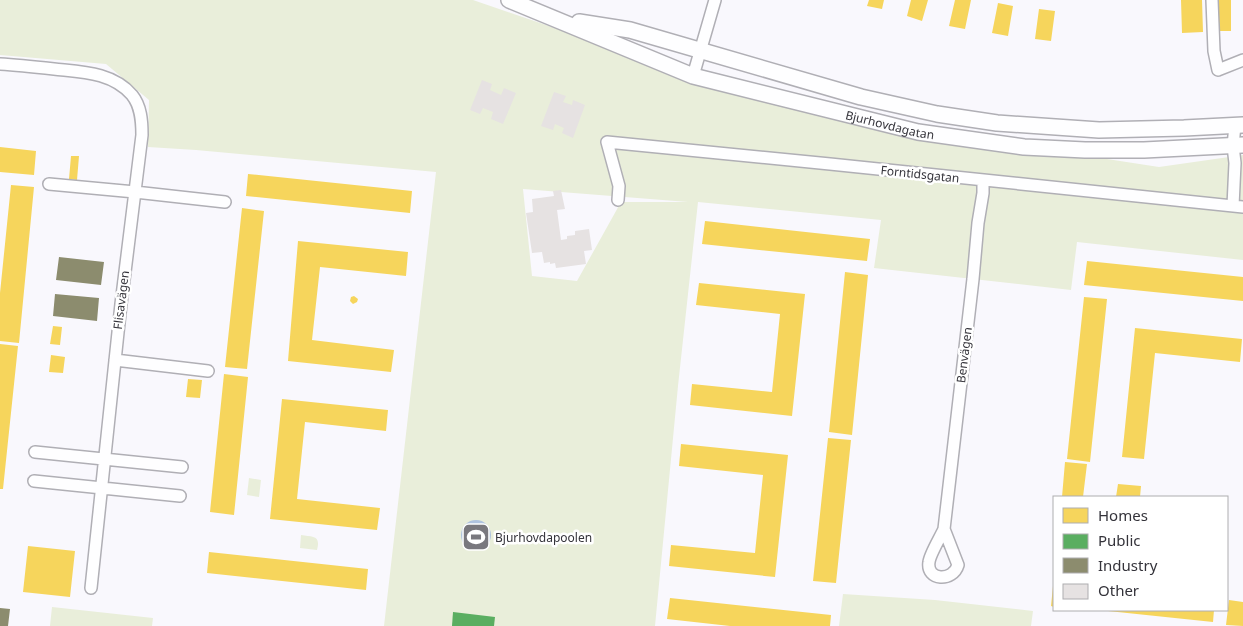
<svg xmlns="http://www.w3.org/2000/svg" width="1243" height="626" font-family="'Noto Sans',sans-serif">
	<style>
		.green { fill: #e9eeda; fill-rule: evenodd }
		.water { fill: #afc3df }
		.homes { fill: #f6d55c }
		.public { fill: #5aae61 }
		.industry { fill: #8c8c6e }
		.building { fill: #e6e2e2 }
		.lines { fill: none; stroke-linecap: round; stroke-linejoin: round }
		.minor-casing { stroke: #b0afb5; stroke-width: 14 }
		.major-casing { stroke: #b0afb5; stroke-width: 18 }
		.minor { stroke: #fefeff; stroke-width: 11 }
		.major { stroke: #fefeff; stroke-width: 15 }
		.labels { text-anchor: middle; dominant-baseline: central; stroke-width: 5; stroke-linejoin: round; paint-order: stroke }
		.street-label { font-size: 12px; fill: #34333a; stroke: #fff }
		.poi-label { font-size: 12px; fill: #34333a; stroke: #fff; text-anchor: start }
	</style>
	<rect width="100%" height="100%" fill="#f9f8fd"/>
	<path class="green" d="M0,0H473L546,25L692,78L837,118L955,145L1010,153L1107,159L1159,167L1243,155V260L1077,242L1071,290L874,268L881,220L698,202L678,386L655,626H384L436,172L196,150L148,147L149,100L106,64L0,55ZM523,189L688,202H621L577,281L532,276Z
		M249,478L261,480L259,497L247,495Z
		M301,535C313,537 321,535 317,550L300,548Z
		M843,594L935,600L1033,611L1031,626H839Z
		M52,607L153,618L152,626H50Z"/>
	<path class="water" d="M461 535a15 15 0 1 1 30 0a15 15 0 1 1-30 0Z"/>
	<path class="homes" d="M869,0H884L882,9L867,6Z
		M911,0H928L922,21L907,16Z
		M955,0H971L965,29L949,26Z
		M1181,0H1202L1203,32L1182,33Z
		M1217,0H1231V31H1218Z
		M998,3L1013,6L1008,36L992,33Z
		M1039,9L1055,11L1051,41L1035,39Z
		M0,147L36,151L34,175L0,172Z
		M71,156H79L77,180L69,179Z
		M248,174L412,191L410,213L246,196Z
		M11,185L34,187L19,343L0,341V293Z
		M242,208L264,211L247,369L225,367Z
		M705,221L870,239L867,261L702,244Z
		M298,241L408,252L406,276L320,267L312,340L394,350L391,372L288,361Z
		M1087,261L1243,277V301L1084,285Z
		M845,272L868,275L852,435L829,432Z
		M699,283L805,294L792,416L690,405L692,384L772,392L780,314L696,305Z
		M354,296L358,299L357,302L353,304L350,301L351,297Z
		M1084,297L1107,299L1090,462L1067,459Z
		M53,326L62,327L60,345L50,344Z
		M1135,328L1242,339L1240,362L1155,353L1144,459L1122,457Z
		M0,344L18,346L3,489H0Z
		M51,355L65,357L63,373L49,372Z
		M224,374L248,377L234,515L210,512Z
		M188,379L202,380L200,398L186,397Z
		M282,399L388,410L386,431L305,422L297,499L380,508L377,530L270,519Z
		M828,438L851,440L836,583L813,581Z
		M681,444L788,455L775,577L669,566L671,545L755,553L763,475L679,466Z
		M1065,462L1087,464L1083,497H1062Z
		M1118,484L1141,486L1140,497H1116Z
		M28,546L75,551L70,597L23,592Z
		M209,552L368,569L366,590L207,573Z
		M1053,586H1054V607L1051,606Z
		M670,598L831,615L830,626H730L667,619Z
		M1229,600L1243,602V626L1226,625Z
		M1108,610H1214L1213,622L1108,611Z"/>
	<path class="public" d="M453,612L495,617L494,626H452Z"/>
	<path class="industry" d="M59,257L104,262L101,285L56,280Z
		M55,294L99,298L97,321L53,316Z
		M0,608L10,609L8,626H0Z"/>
	<path class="building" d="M482,80L492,84L490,90L501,95L504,88L516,93L503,124L491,119L493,112L483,108L480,114L470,110Z
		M554,92L566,96L563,102L572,105L573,100L585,105L573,138L562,133L564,128L555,124L553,130L541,126Z
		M561,190L565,209L557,210L561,240L567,239V236L575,235V231L589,229L592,250L584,251L586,264L556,268L555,263L550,264V262L544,263L542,252L532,253L526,213L533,212L532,199L554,196L553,191Z"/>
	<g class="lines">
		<g class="minor-casing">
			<path id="minor" d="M1212,0L1214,51L1218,70L1243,60
				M0,64C18,65 36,67 54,69C81,72 112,72 132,95C141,106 142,121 142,135L121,304L91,588
				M693,76L715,0
				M49,184L135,192L225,202
				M618,200L619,186L607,142L830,164L1243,207
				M1233,206L1235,163L1233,146L1235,125
				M115,360L208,371
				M35,452L182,467
				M34,481L180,496
				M944,529C940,538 930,554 929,562C926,581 953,582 958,565L944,529L973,279L978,223L983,193V180"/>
		</g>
		<g class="major-casing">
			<g id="major">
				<path id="s1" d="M509,0L693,76L918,132L1024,147L1085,150H1144L1243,145"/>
				<path d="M579,22L630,30L861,97L937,114L997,123L1099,130L1184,128L1243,125"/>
			</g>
		</g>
		<use href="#minor" class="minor"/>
		<use href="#major" class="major"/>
	</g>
	<defs>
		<g id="stadium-square" transform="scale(1.4375)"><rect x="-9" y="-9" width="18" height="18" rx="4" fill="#79787e" stroke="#fff"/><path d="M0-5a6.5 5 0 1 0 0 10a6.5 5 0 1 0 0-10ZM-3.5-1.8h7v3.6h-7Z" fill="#fff"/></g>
	</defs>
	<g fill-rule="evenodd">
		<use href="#stadium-square" x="476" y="537"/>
	</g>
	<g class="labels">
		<g class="street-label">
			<text stroke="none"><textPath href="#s1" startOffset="402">Bjurhovdagatan</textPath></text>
			<text transform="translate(920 174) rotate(6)">Forntidsgatan</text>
			<text transform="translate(121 300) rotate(-83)">Flisavägen</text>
			<text transform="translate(964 355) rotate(-83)">Benvägen</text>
		</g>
		<g class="poi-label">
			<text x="495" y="537">Bjurhovdapoolen</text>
		</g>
	</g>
	<rect x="1053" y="496" width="175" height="115" fill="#ffffff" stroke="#aeadb0"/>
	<rect x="1063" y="508" width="25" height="15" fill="#f6d55c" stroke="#aeadb0"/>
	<text x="1098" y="521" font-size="15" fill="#34333a">Homes</text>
	<rect x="1063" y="534" width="25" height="15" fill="#5aae61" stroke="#aeadb0"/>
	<text x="1098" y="546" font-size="15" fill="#34333a">Public</text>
	<rect x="1063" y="558" width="25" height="15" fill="#8c8c6e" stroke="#aeadb0"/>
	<text x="1098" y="571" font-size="15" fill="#34333a">Industry</text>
	<rect x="1063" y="584" width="25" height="15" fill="#e6e2e2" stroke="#aeadb0"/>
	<text x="1098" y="596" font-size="15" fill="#34333a">Other</text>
</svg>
